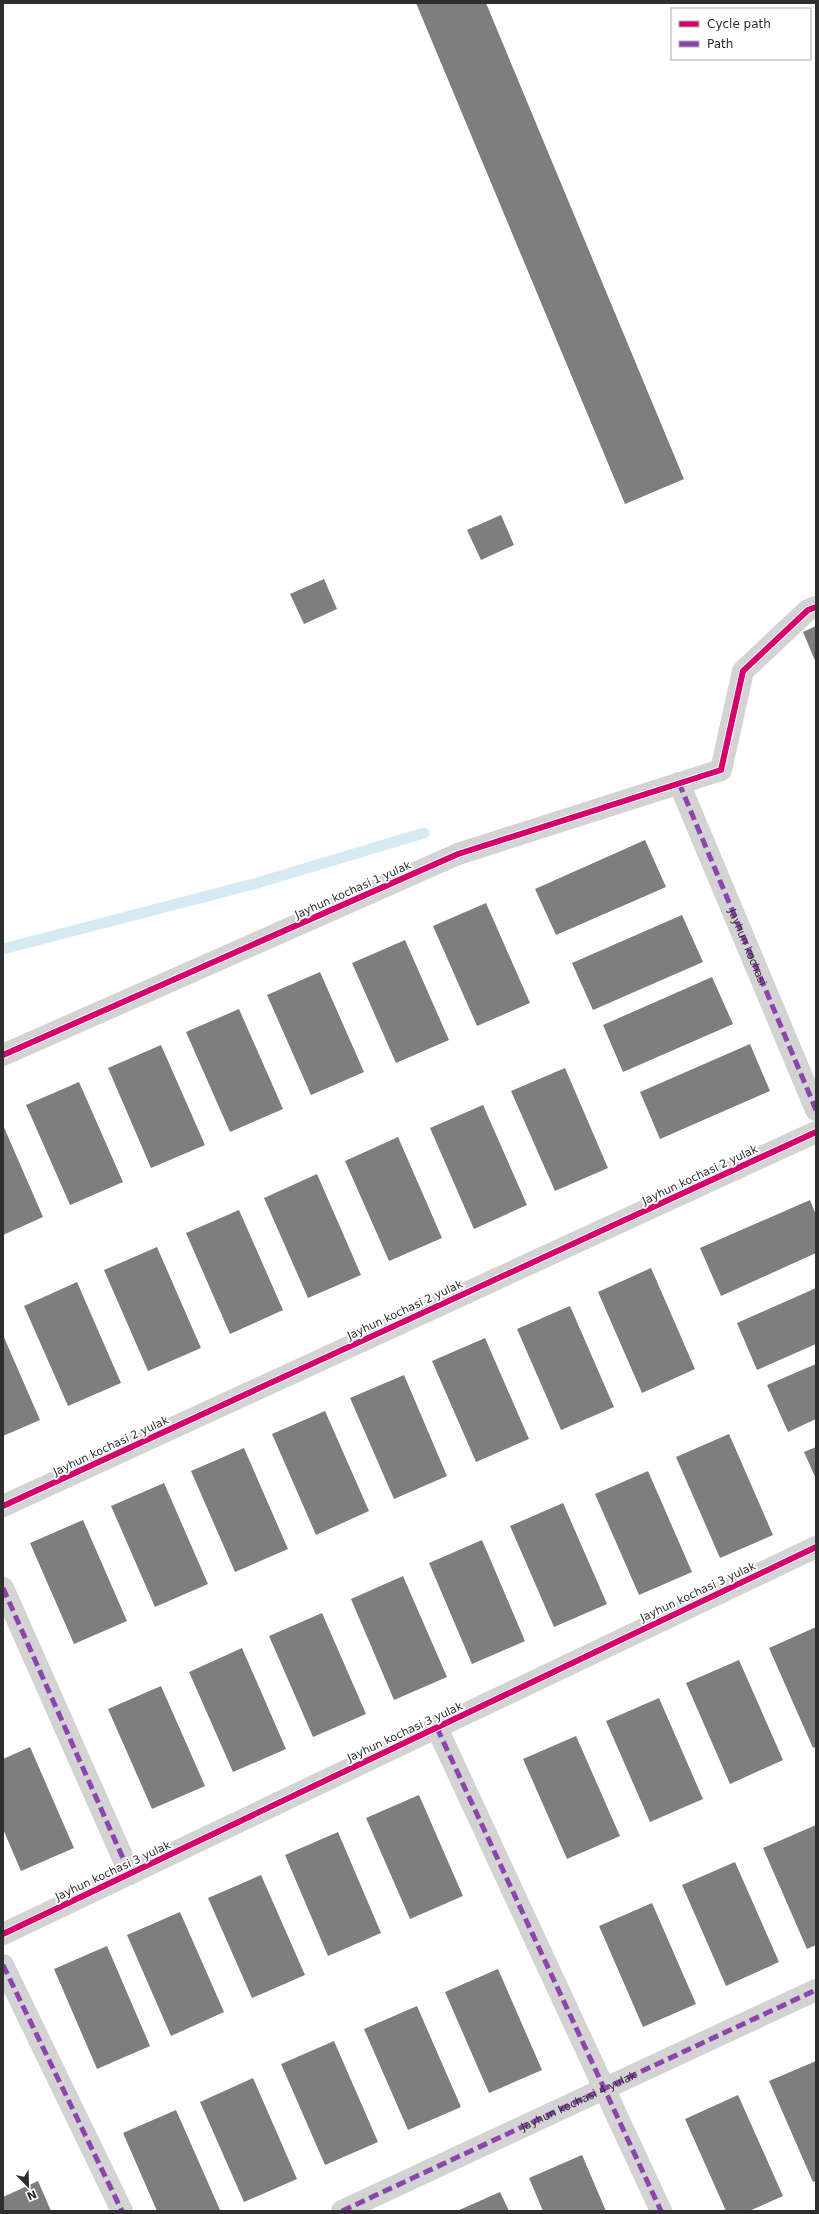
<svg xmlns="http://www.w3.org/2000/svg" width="819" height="2214" font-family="'DejaVu Sans',sans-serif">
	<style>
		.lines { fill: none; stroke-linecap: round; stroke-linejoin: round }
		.stream { stroke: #d6eaf4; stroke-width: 11 }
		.building { fill: #7e7e7e }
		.minor { stroke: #d3d3d3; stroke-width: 22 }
		.quiet { stroke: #8e44ad; stroke-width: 5; stroke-dasharray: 10 5; stroke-linecap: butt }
		.cycleway-casing { stroke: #fff; stroke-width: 8 }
		.cycleway { stroke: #d6006c; stroke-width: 6 }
		.labels { text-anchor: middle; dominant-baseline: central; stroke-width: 4; stroke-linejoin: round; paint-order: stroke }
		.street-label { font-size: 11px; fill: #2e2e2e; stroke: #fff }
	</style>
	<rect width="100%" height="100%" fill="#fff"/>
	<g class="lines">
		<path class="stream" d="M3,949L257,883L424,833"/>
	</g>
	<path class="building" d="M416,3H486L684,479L625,504Z
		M501,515L514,545L481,560L467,530Z
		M324,579L337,609L304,624L290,594Z
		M816,626V663L803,632Z
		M645,840L666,887L556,935L535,889Z
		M486,903L530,1003L477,1026L433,926Z
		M682,915L703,962L593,1010L572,963Z
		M405,940L449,1040L396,1063L352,963Z
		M320,972L364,1072L311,1095L267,995Z
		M712,977L733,1024L623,1072L603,1025Z
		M239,1009L283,1109L230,1132L186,1032Z
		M750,1044L770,1091L660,1139L640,1092Z
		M161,1045L205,1145L151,1168L108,1068Z
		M565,1068L608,1168L555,1191L511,1091Z
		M79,1082L123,1182L70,1205L26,1105Z
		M483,1105L527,1205L474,1229L430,1128Z
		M3,1125L43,1217L3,1235Z
		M398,1137L442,1238L389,1261L345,1161Z
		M317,1174L361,1275L308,1298L264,1198Z
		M810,1200L816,1215V1253L721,1296L700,1248Z
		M239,1210L283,1310L230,1334L186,1233Z
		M157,1247L201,1348L148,1371L104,1270Z
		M651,1268L695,1369L642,1393L598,1292Z
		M77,1282L121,1383L68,1406L24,1306Z
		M816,1288V1344L757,1370L737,1323Z
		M570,1306L614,1407L561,1430L517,1329Z
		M3,1335L40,1420L3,1436Z
		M485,1338L529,1439L476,1462L432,1361Z
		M816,1364V1419L788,1432L767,1385Z
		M404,1375L447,1476L394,1499L350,1398Z
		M325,1411L369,1511L316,1535L272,1434Z
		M729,1434L773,1535L720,1558L676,1457Z
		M816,1447V1479L804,1452Z
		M244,1448L288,1549L235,1572L191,1471Z
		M648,1471L692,1572L639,1595L595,1494Z
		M164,1483L208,1584L155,1607L111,1506Z
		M563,1503L607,1604L554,1627L510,1526Z
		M83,1520L127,1621L74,1644L30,1543Z
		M482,1540L525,1641L472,1664L429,1563Z
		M403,1576L447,1677L394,1700L351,1599Z
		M322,1613L366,1714L313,1737L269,1636Z
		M816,1627V1747L813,1748L769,1648Z
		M242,1648L286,1749L233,1772L189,1672Z
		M739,1660L783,1760L730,1784L686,1683Z
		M161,1686L205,1786L152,1809L108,1709Z
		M659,1698L703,1799L650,1822L606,1721Z
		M576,1736L620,1836L567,1859L523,1759Z
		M30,1747L74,1848L21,1871L3,1829V1759Z
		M419,1795L463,1896L410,1919L366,1818Z
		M816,1825V1945L807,1949L763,1848Z
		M338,1832L381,1933L328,1956L285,1855Z
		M735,1862L779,1962L726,1986L682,1885Z
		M261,1875L305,1975L252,1998L208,1898Z
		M652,1903L696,2004L643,2027L599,1926Z
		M180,1912L224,2012L171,2036L127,1935Z
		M107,1946L150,2046L97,2069L54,1969Z
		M498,1969L542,2070L489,2093L445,1992Z
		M417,2006L461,2107L408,2130L364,2029Z
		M334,2041L378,2142L325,2165L281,2064Z
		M816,2061V2181L813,2182L769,2081Z
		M253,2078L297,2179L244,2202L200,2102Z
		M738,2095L783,2196L749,2211H726L685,2119Z
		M176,2110L220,2210L218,2211H157L123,2133Z
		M582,2155L606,2211H543L529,2178Z
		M38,2181L51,2211H3V2197Z
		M500,2192L509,2211H457Z"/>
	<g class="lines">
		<g class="minor">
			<path d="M679,783L816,1110"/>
			<path d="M3,1055L458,854L721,770L743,671L808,610L816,607"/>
			<path d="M3,1506L816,1132"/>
			<path d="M3,1588L130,1874"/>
			<path d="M437,1728L661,2211"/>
			<path d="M3,1934L816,1547"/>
			<path d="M3,1965L122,2211"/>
			<path id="s1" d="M342,2211L816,1990"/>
		</g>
		<g class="quiet">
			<path id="s2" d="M679,783L816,1110"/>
			<path d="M3,1588L130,1874"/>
			<path d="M437,1728L661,2211"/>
			<path d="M3,1965L122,2211"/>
			<path d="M342,2211L816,1990"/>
		</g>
		<g class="cycleway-casing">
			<path id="cycleway" d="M3,1055L458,854L721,770L743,671L808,610L816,607
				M3,1506L816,1132
				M3,1934L816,1547"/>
		</g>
		<use href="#cycleway" class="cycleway"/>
	</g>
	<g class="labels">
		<g class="street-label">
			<text transform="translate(353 890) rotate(-24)">Jayhun kochasi 1 yulak</text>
			<text stroke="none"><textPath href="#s2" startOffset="178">Jayhun kochasi</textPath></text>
			<text transform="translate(700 1175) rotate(-25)">Jayhun kochasi 2 yulak</text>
			<text transform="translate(405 1310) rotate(-25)">Jayhun kochasi 2 yulak</text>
			<text transform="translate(111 1446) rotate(-25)">Jayhun kochasi 2 yulak</text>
			<text transform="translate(698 1592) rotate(-25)">Jayhun kochasi 3 yulak</text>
			<text transform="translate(405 1732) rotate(-25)">Jayhun kochasi 3 yulak</text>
			<text transform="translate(113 1871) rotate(-25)">Jayhun kochasi 3 yulak</text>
			<text stroke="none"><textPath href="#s1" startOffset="261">Jayhun kochasi 4 yulak</textPath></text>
		</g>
	</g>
	<rect width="819" height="2214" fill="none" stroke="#2e2e2e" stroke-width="8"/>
	<rect x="671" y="8" width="140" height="52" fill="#ffffff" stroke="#ababab"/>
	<rect x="679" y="21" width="20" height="6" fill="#d6006c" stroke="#ababab"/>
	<text x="707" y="28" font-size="12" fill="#2e2e2e">Cycle path</text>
	<rect x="679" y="41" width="20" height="6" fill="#8e44ad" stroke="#ababab"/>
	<text x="707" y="48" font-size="12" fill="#2e2e2e">Path</text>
	<g transform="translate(28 2186) rotate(157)" stroke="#ffffff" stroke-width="3" paint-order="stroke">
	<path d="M0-3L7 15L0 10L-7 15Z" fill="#2e2e2e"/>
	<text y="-6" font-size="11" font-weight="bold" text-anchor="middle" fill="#2e2e2e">N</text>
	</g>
</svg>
